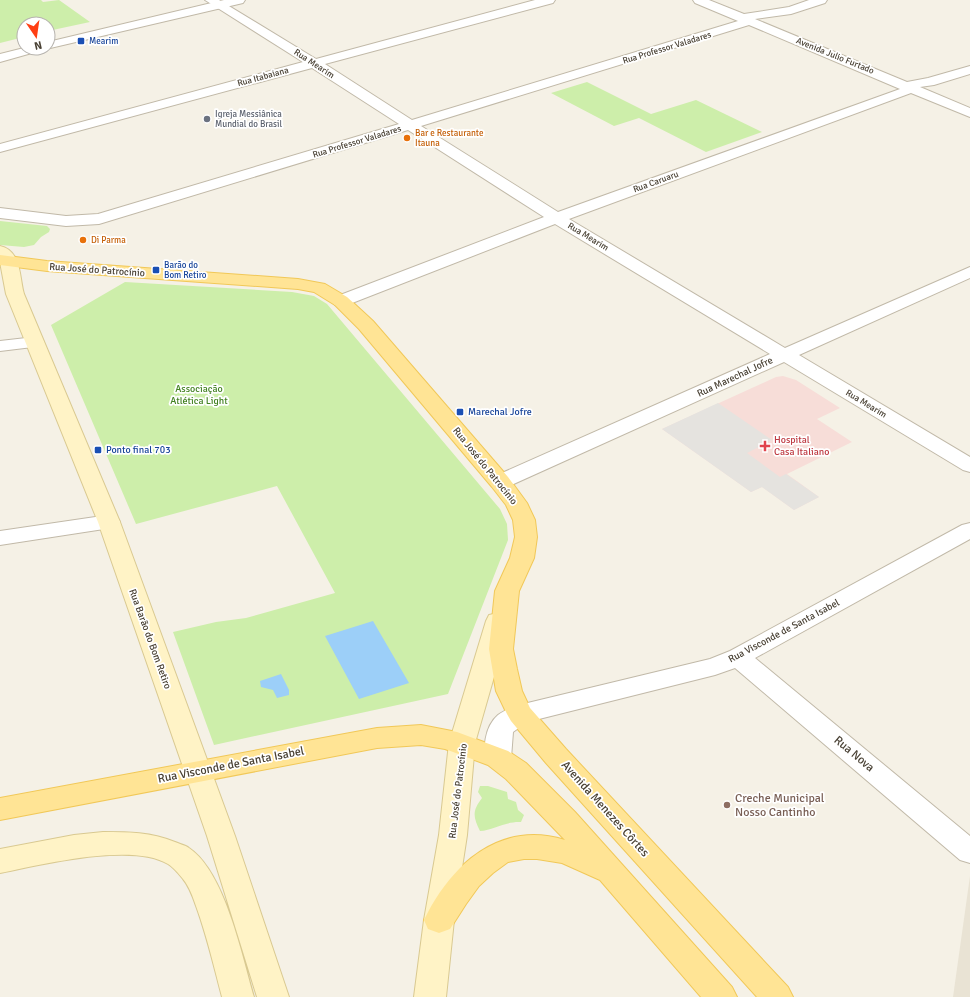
<svg xmlns="http://www.w3.org/2000/svg" width="970" height="997" font-family="Signika,sans-serif">
	<style>
		.residential { fill: #e9e3d4 }
		.medical { fill: #f7ddd8 }
		.green { fill: #cdeeaa }
		.parking { fill: #e5e3df }
		.water { fill: #9ccff8 }
		.lines { fill: none; stroke-linecap: round; stroke-linejoin: round }
		.minor-casing { stroke: #c1b9a8; stroke-width: 2 }
		.tertiary-casing { stroke: #c1b9a8; stroke-width: 2 }
		.secondary-casing { stroke: #d9c991; stroke-width: 2 }
		.primary-casing { stroke: #f1c858; stroke-width: 2 }
		.minor { fill: #fff; fill-rule: evenodd }
		.tertiary { fill: #fff; fill-rule: evenodd }
		.secondary { fill: #fff3c6; fill-rule: evenodd }
		.primary { fill: #ffe495; fill-rule: evenodd }
		.transit-dot { fill: #1a4fb4; stroke: #fff; stroke-width: 1.5 }
		.worship-dot { fill: #6b7280; stroke: #fff; stroke-width: 1.5 }
		.food-dot { fill: #e8710a; stroke: #fff; stroke-width: 1.5 }
		.health-dot { fill: #e0444e; stroke: #fff; stroke-width: 1.5 }
		.education-dot { fill: #8d6e63; stroke: #fff; stroke-width: 1.5 }
		.labels { text-anchor: middle; dominant-baseline: central; stroke-width: 3.5; stroke-linejoin: round; paint-order: stroke }
		.far-transit-label { font-size: 9px; fill: #164399; stroke: #fff; text-anchor: start }
		.far-street-label { font-size: 9px; fill: #494134; stroke: #fff }
		.far-worship-label { font-size: 9px; fill: #5b616d; stroke: #fff; text-anchor: start }
		.far-food-label { font-size: 9px; fill: #c56008; stroke: #fff; text-anchor: start }
		.street-label { font-size: 10px; fill: #494134; stroke: #fff }
		.park-label { font-size: 10px; fill: #428121; stroke: #fff }
		.transit-label { font-size: 10px; fill: #164399; stroke: #fff; text-anchor: start }
		.health-label { font-size: 10px; fill: #be3a42; stroke: #fff; text-anchor: start }
		.near-street-label { font-size: 12px; fill: #494134; stroke: #fff }
		.near-education-label { font-size: 12px; fill: #785e54; stroke: #fff; text-anchor: start }
	</style>
	<rect width="100%" height="100%" fill="#f5f1e6"/>
	<path class="residential" d="M970,876V997H953Z"/>
	<path class="medical" d="M783,376L796,380L840,408L817,419L852,442L787,474L819,497L794,510L762,487L751,492L662,429L776,377Z"/>
	<path class="green" d="M0,0H41L43,2L59,0L90,22L48,31V24H24V37L0,43Z
		M587,82L651,114L696,100L762,132L706,152L639,118L614,126L551,93Z
		M0,221L47,226L50,229L49,232L41,237L34,245L24,247L0,245Z
		M125,282L292,292L314,296L327,304L500,509L507,524L508,540L448,694L214,745L173,632L216,622L246,618L335,593L277,486L136,524L51,325Z
		M480,786H488L507,792L508,799L516,802L518,810L524,815L521,822C506,821 494,830 480,831C473,817 472,811 482,798L478,792Z"/>
	<path class="parking" d="M718,403L772,440L747,453L780,477L786,474L819,497L794,510L762,487L751,492L662,429Z"/>
	<path class="water" d="M373,621L409,683L359,699L325,636Z
		M281,674L289,690V695L277,698L273,690L261,687L260,681Z"/>
	<g class="lines">
		<g class="minor-casing">
			<path id="minor" d="M205,0H219L316,59L535,0H555L553,3L325,64L412,120L738,21L695,3L693,0H709L744,14L789,7L809,0H827L825,3L791,14L755,19L907,82L928,78L970,66V74L934,85L920,87L970,108V117L911,93L569,219L785,348L970,267V278L799,355L970,457V472L963,470L784,362L507,487L500,488L493,487L490,482L493,477L770,354L555,224L347,305L341,306L335,305L332,301L335,297L544,217L408,130L99,224L66,226L0,218V208L66,216L98,214L399,124L312,68L0,152V144L303,62ZM749,25L900,89L558,212L421,126Z
				M35,337L41,338L44,342L41,346L0,351V341Z
				M109,515L117,517L120,522L117,527L0,545V531Z
				M970,523V539L755,658L970,836V863L960,860L735,668L715,675L527,722L513,732L511,758L507,765L498,768L489,765C481,751 485,726 498,715C502,712 507,710 511,707L710,659L730,651L962,525Z"/>
		</g>
		<g class="tertiary-casing">
			<path id="tertiary" d="M224,0H245L243,3L46,49L0,62V54L24,48H48V42Z"/>
		</g>
		<g class="secondary-casing">
			<path id="secondary" d="M0,246C22,251 19,277 24,294L120,522L235,836L289,997H257L207,836L98,522L6,294L0,262Z
				M498,613L507,615L510,621L475,743L467,835L454,920L446,997H414L424,920L439,835L449,743L486,621L489,615Z
				M103,832C128,832 151,832 175,842C179,844 185,845 189,848C225,872 242,956 254,997H222C214,967 207,936 196,906C193,897 189,886 183,879C179,874 173,867 168,864C132,842 40,865 0,873V849L74,835Z"/>
		</g>
		<g class="primary-casing">
			<path id="primary" d="M0,255L47,261L298,279L325,284L347,297L373,321L508,477L527,503L535,520L537,537L534,558L519,591L513,649L517,669L522,691L530,708L566,749L788,987L793,997H757L546,763L511,721L507,714L496,691L489,649L495,591L510,558L515,537L513,520L506,505L492,487L359,329L335,305L314,292L298,289L47,271L0,265Z
				M421,725L457,732L508,751L526,763L575,812L732,987L737,997H701L600,880L562,863L537,859H524L508,862L493,873L479,886L466,904L450,929L439,933L428,929L424,920C451,864 500,820 565,840L506,779L488,765L445,749L421,745L377,748L0,820V798L377,728Z"/>
		</g>
		<use href="#minor" class="minor"/>
		<use href="#tertiary" class="tertiary"/>
		<use href="#secondary" class="secondary"/>
		<use href="#primary" class="primary"/>
	</g>
	<g class="transit-dot">
		<rect x="77" y="37" width="8" height="8" rx="2"/>
		<rect x="152" y="266" width="8" height="8" rx="2"/>
		<rect x="456" y="408" width="8" height="8" rx="2"/>
		<rect x="94" y="446" width="8" height="8" rx="2"/>
	</g>
	<circle class="worship-dot" cx="207" cy="119" r="4"/>
	<g class="food-dot">
		<circle cx="407" cy="138" r="4"/>
		<circle cx="83" cy="240" r="4"/>
	</g>
	<path class="health-dot" d="M763 440h4v4h4v4h-4v4h-4v-4h-4v-4h4z"/>
	<circle class="education-dot" cx="727" cy="805" r="4"/>
	<g class="labels">
		<g class="far-transit-label">
			<text x="89" y="41">Mearim</text>
			<text x="164" y="265">Barão do<tspan x="164" dy="10">Bom Retiro</tspan></text>
		</g>
		<g class="far-street-label">
			<text transform="translate(667 48) rotate(-17)">Rua Professor Valadares</text>
			<text transform="translate(835 56) rotate(22)">Avenida Julio Furtado</text>
			<text transform="translate(314 64) rotate(33)">Rua Mearim</text>
			<text transform="translate(263 77) rotate(-15)">Rua Itabaiana</text>
			<text transform="translate(357 142) rotate(-17)">Rua Professor Valadares</text>
			<text transform="translate(656 182) rotate(-20)">Rua Caruaru</text>
			<text transform="translate(588 237) rotate(31)">Rua Mearim</text>
			<text transform="translate(866 404) rotate(31)">Rua Mearim</text>
		</g>
		<g class="far-worship-label">
			<text x="215" y="114">Igreja Messiânica<tspan x="215" dy="10">Mundial do Brasil</tspan></text>
		</g>
		<g class="far-food-label">
			<text x="415" y="133">Bar e Restaurante<tspan x="415" dy="10">Itauna</tspan></text>
			<text x="91" y="240">Di Parma</text>
		</g>
		<g class="street-label">
			<text transform="translate(97 270) rotate(4)">Rua José do Patrocínio</text>
			<text transform="translate(735 377) rotate(-25)">Rua Marechal Jofre</text>
			<text transform="translate(485 466) rotate(51)">Rua José do Patrocínio</text>
			<text transform="translate(784 631) rotate(-28)">Rua Visconde de Santa Isabel</text>
			<text transform="translate(150 639) rotate(70)">Rua Barão do Bom Retiro</text>
			<text transform="translate(458 791) rotate(-83)">Rua José do Patrocínio</text>
		</g>
		<g class="park-label">
			<text x="199" y="389">Associação<tspan x="199" dy="12">Atlética Light</tspan></text>
		</g>
		<g class="transit-label">
			<text x="468" y="412">Marechal Jofre</text>
			<text x="106" y="450">Ponto final 703</text>
		</g>
		<g class="health-label">
			<text x="774" y="440">Hospital<tspan x="774" dy="12">Casa Italiano</tspan></text>
		</g>
		<g class="near-street-label">
			<text transform="translate(854 754) rotate(40)">Rua Nova</text>
			<text transform="translate(231 765) rotate(-11)">Rua Visconde de Santa Isabel</text>
			<text transform="translate(605 809) rotate(48)">Avenida Menezes Côrtes</text>
		</g>
		<g class="near-education-label">
			<text x="735" y="798">Creche Municipal<tspan x="735" dy="14">Nosso Cantinho</tspan></text>
		</g>
	</g>
	<g transform="translate(36 36) rotate(167)"><circle r="19" fill="#ffffff" stroke="#b6b3ae"/>
	<path d="M0-3L7 15L0 10L-7 15Z" fill="#ff3f13"/>
	<text y="-6" font-size="11" font-weight="bold" text-anchor="middle" fill="#494134">N</text>
	</g>
</svg>
